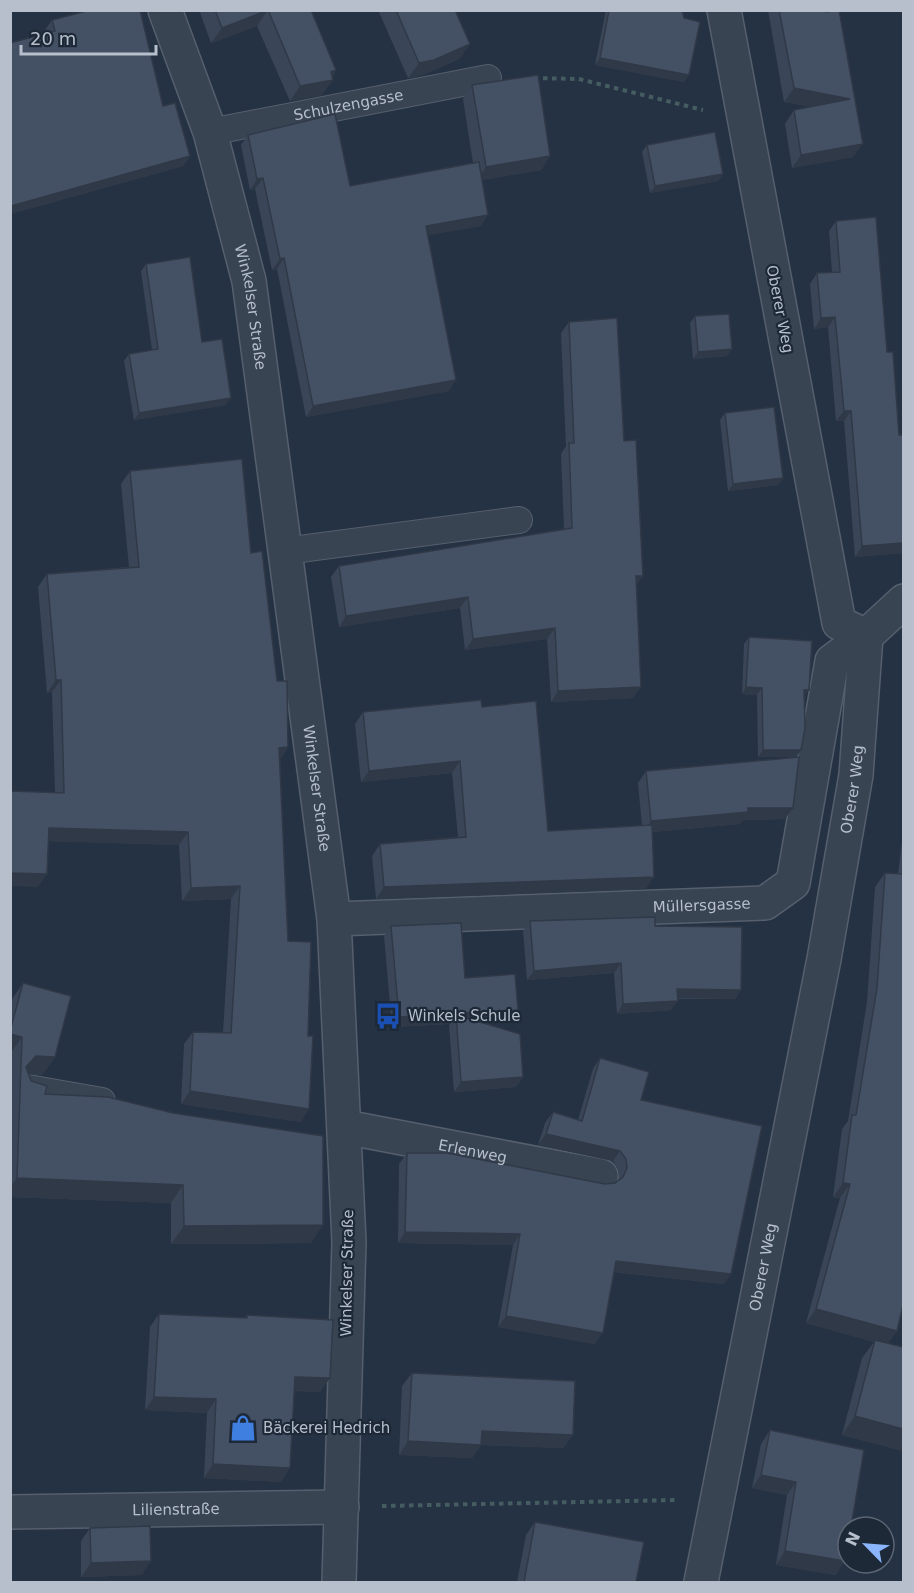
<svg xmlns="http://www.w3.org/2000/svg" width="914" height="1593" font-family="'DejaVu Sans',sans-serif">
	<style>
		.lines { fill: none; stroke-linecap: round; stroke-linejoin: round }
		.service-casing { stroke: #555f6d; stroke-width: 28 }
		.minor-casing { stroke: #555f6d; stroke-width: 36 }
		.path { stroke: #455d60; stroke-width: 4; stroke-dasharray: 4.5 4.5; stroke-linecap: butt }
		.service { stroke: #394453; stroke-width: 26 }
		.minor { stroke: #394453; stroke-width: 33 }
		.wall { fill: #3a4657 }
		.shaded-wall { fill: #303947 }
		.building { fill: #445165; stroke: #303947; stroke-width: 1.5 }
		.labels { text-anchor: middle; dominant-baseline: central; stroke-width: 4.5; stroke-linejoin: round; paint-order: stroke }
		.street-label { font-size: 15px; fill: #b7bfcc; stroke: #1e2938 }
		.poi-label { font-size: 15px; fill: #b7bfcc; stroke: #1e2938; text-anchor: start }
	</style>
	<rect width="100%" height="100%" fill="#253243"/>
	<g class="lines">
		<g class="service-casing">
			<g id="service">
				<path id="s1" d="M210,132L488,78"/>
				<path d="M285,551L519,520"/>
				<path d="M28,1088L102,1101"/>
			</g>
		</g>
		<g class="minor-casing">
			<g id="minor">
				<path id="s2" d="M165,10L210,132L249,281L334,919L349,1242L339,1582"/>
				<path id="s3" d="M334,919L765,903L793,883L832,661L866,636L904,601"/>
				<path id="s4" d="M345,1127L601,1176"/>
				<path id="s5" d="M10,1512L342,1507"/>
				<path id="s6" d="M701,1582L824,959L856,775L866,636L839,623L724,10"/>
			</g>
		</g>
		<path class="path" d="M534,78L579,79L703,110
			M382,1506L678,1500"/>
		<use href="#service" class="service"/>
		<use href="#minor" class="minor"/>
	</g>
	<path class="wall" d="M199,10H311L336,70L322,95L290,101L257,26L211,43Z
		M378,10H455L470,44L459,59L423,75L408,78Z
		M606,10H682L684,82L595,65Z
		M768,10H826L853,157L792,168L785,124L794,110L812,107L784,102Z
		M52,20L163,106L190,156L183,166L10,214V43L46,34L45,30Z
		M472,85L550,156L541,170L482,180L481,226L427,235L449,391L306,417L277,269L272,270L255,189L250,190L241,145L248,135L350,186L473,163L463,99Z
		M647,145L723,174L718,181L650,193L642,152Z
		M836,221L887,352L903,553L855,557L844,421H836L828,327L814,329L810,284L817,273L832,272L829,231Z
		M146,264L202,342L226,405L134,420L124,361L129,354L152,350L141,271Z
		M695,316L727,356L693,359L690,323Z
		M569,322L624,441L643,576L637,584L633,698L551,702L547,639L465,650L460,608L339,627L331,577L339,566L564,529L561,454L566,446L561,333Z
		M725,413L783,478L778,485L728,491L720,420Z
		M130,471L251,553L277,681L288,747L280,759L288,941L301,1122L181,1104L184,1044L193,1032L223,1033L231,899L182,901L179,845L48,841L38,887L55,792L52,692L47,693L38,587L47,574L129,567L121,484Z
		M749,637L804,697L796,757H758L757,695L742,694L744,644Z
		M482,707L548,831L642,826L638,783L646,771L785,819L743,820L740,824L652,832L646,889L376,899L372,856L380,844L458,837L452,773L361,782L355,724L363,712Z
		M903,834V1305L897,1331L888,1343L903,1451L842,1435L862,1358L874,1342L806,1323L840,1198L833,1197L842,1129L848,1121L867,1002L875,887L885,873L898,874Z
		M530,921L655,926L741,990L735,999H678L671,1010L617,1014L614,973L527,980L523,931Z
		M391,926L465,978L511,1020L479,1022L523,1077L516,1087L454,1092L449,1025L450,1024L392,1027L384,936Z
		M23,983L55,1057L42,1075L29,1074L31,1081L45,1094L311,1243L171,1244V1203L10,1197L11,1001Z
		M600,1058L641,1100L724,1284L614,1272L595,1344L498,1327L513,1245L398,1243L399,1164L407,1153L605,1184L615,1183L619,1179L618,1169L613,1161L538,1145L545,1123L553,1112L578,1120L593,1069Z
		M159,1314L245,1318L247,1315L330,1378L320,1392L294,1391L281,1482L204,1478L207,1413L145,1410L150,1327Z
		M412,1373L573,1435L563,1448L481,1445L472,1458L399,1455L402,1386Z
		M770,1430L864,1450L836,1575L776,1565L787,1495L752,1488L761,1444Z
		M535,1522L636,1582H517L526,1535Z
		M90,1528L142,1575L81,1577V1541Z"/>
	<path class="shaded-wall" d="M268,10L257,26L211,43L222,28Z
		M470,44L459,59L423,75L408,78L419,63Z
		M600,58L689,75L684,82L595,65Z
		M336,70L329,80H333L322,95L290,101L300,86Z
		M794,88L850,99L841,112L784,102Z
		M863,144L853,157L792,168L801,155Z
		M190,156L183,166L10,214L11,206Z
		M550,156L541,170L476,181L486,167Z
		M723,174L718,181L650,193L655,186Z
		M263,178L255,189L250,190L257,179Z
		M488,215L481,226L418,237L426,226Z
		M284,258L277,269L272,270L280,259Z
		M835,317L828,327L814,329L821,318Z
		M732,349L727,356L693,359L698,352Z
		M456,380L449,391L306,417L313,406Z
		M231,398L226,405L134,420L139,413Z
		M844,411H851L844,421H836Z
		M783,478L778,485L728,491L733,484Z
		M903,543V553L855,557L862,546Z
		M636,576H643L635,587Z
		M468,597L460,608L339,627L346,616Z
		M555,628L547,639L465,650L473,639Z
		M56,680H61L52,692L47,693Z
		M641,687L633,698L551,702L558,691Z
		M746,687L762,688L757,695L742,694Z
		M804,690H809L804,697Z
		M288,747L279,760V748Z
		M763,750H801L796,757H758Z
		M460,761L452,773L361,782L369,771Z
		M748,808H793L785,819L743,820L740,824L643,833L651,821Z
		M49,828L188,832L179,845L40,841Z
		M10,873L47,874L38,887L10,886Z
		M654,877L646,889L376,899L384,887Z
		M240,886L231,899L182,901L191,888Z
		M621,963L614,973L527,980L534,971Z
		M677,989L741,990L735,999L670,998Z
		M678,1001L671,1010L617,1014L623,1004Z
		M518,1010L511,1020L456,1023V1015L450,1024L392,1027L399,1017Z
		M10,1034L22,1037L10,1054Z
		M36,1056L55,1057L42,1075L23,1074L26,1067Z
		M523,1077L516,1087L454,1092L461,1082Z
		M190,1091L309,1109L301,1122L181,1104Z
		M546,1134L620,1151L613,1161L538,1145Z
		M17,1178L183,1185L171,1203L10,1197V1187Z
		M843,1183L850,1184L840,1198L833,1197Z
		M323,1225L311,1243L171,1244L184,1226Z
		M405,1232L520,1234L513,1245L398,1243Z
		M616,1261L731,1274L724,1284L608,1271Z
		M816,1309L897,1331L887,1345L875,1340L874,1342L806,1323Z
		M506,1316L603,1333L595,1344L498,1327Z
		M295,1377L330,1378L320,1392L285,1390Z
		M154,1397L216,1399L207,1413L145,1410Z
		M855,1416L903,1429V1451L842,1435Z
		M482,1431L573,1435L563,1448L481,1445L472,1458L399,1455L408,1441Z
		M213,1464L290,1468L281,1482L204,1478Z
		M761,1475L796,1482L787,1495L752,1488Z
		M785,1551L845,1561L836,1575L776,1565Z
		M151,1561L142,1575L81,1577L91,1563Z"/>
	<path class="building" d="M90,10H140L163,106L175,103L190,156L11,206L10,43L55,31L52,20Z
		M215,10H268L222,28Z
		M268,10H311L336,70L331,72L333,80L300,86Z
		M396,10H455L470,44L434,60L419,63Z
		M609,10H682L684,18L700,22L689,75L600,58Z
		M779,10H826V12L839,10L863,144L801,155L794,110L850,99L794,88Z
		M538,75L550,156L486,167L472,85Z
		M335,114L350,186L479,162L488,215L426,226L456,380L313,406L284,258L280,259L263,178L257,179L248,135Z
		M715,132L723,174L655,186L647,145Z
		M876,217L887,352H893L899,435H903V543L862,546L851,411H844L835,317L821,318L817,273L840,272L836,221Z
		M190,257L202,342L222,339L231,398L139,413L129,354L158,349L146,264Z
		M729,314L732,349L698,352L695,316Z
		M617,318L624,441L636,440L643,576H636L641,687L558,691L555,628L473,639L468,597L346,616L339,566L572,528L569,443H574L569,322Z
		M774,407L783,478L733,484L725,413Z
		M242,459L251,553L262,551L277,681H287L288,747L279,748L288,941L311,942L308,1036H313L309,1109L190,1091L193,1032L231,1033L240,886L191,888L188,832L49,828L47,874L10,873V791L64,793L61,680H56L47,574L139,567L130,471Z
		M749,637L812,641L809,690H804L805,728L801,750H763L762,688L746,687Z
		M481,700L482,707L536,701L548,831L652,825L654,877L384,887L380,844L466,837L460,761L369,771L363,712Z
		M799,757L793,808H748V812L651,821L646,771Z
		M885,873L903,874V1305L897,1331L816,1309L850,1184L843,1183L852,1115H856L877,988Z
		M655,917V926L742,927L741,990L677,989L678,1001L623,1004L621,963L534,971L530,921Z
		M461,923L465,978L515,974L518,1010L399,1017L391,926Z
		M23,983L71,996L55,1057L36,1056L26,1067L31,1081L47,1086L45,1094L108,1097L173,1113L323,1136V1225L184,1226L183,1185L17,1178L22,1037L10,1034V1031Z
		M456,1015L520,1034L523,1077L461,1082Z
		M600,1058L649,1072L641,1100L762,1126L731,1274L616,1261L603,1333L506,1316L520,1234L405,1232L407,1153H447L605,1184L615,1183L623,1177L627,1168L626,1159L620,1151L546,1134L553,1112L582,1121Z
		M159,1314L247,1318V1315L333,1320L330,1378L295,1377L290,1468L213,1464L216,1399L154,1397Z
		M875,1340L903,1347V1429L855,1416Z
		M412,1373L575,1381L573,1435L482,1431L481,1445L408,1441Z
		M770,1430L864,1450L851,1527H848V1545L845,1561L785,1551L796,1482L761,1475Z
		M535,1522L644,1542L636,1582H524Z
		M150,1526L151,1561L91,1563L90,1528Z"/>
	<defs>
		<g id="bus-bare" transform="scale(2.07)"><path d="M-5-6H5V4H4V6H2V4H-2V6H-4V4H-5ZM-3.5-4V0h7V-4ZM-3.5 1.2v1.5H-2V1.2ZM2 1.2v1.5H3.5V1.2Z" fill="#1a4fb4" stroke="#1e2938" stroke-width="2.5" paint-order="stroke"/></g>
		<g id="shop-bare" transform="scale(2.07)"><path d="M-5-2.5h2.3a2.7 3.5 0 0 1 5.4 0H5L5.5 6h-11ZM-1.5-2.5h3a1.5 2.3 0 0 0-3 0Z" fill="#3f7fe0" stroke="#1e2938" stroke-width="2.5" paint-order="stroke"/></g>
	</defs>
	<g fill-rule="evenodd">
		<use href="#bus-bare" x="388" y="1016"/>
		<use href="#shop-bare" x="243" y="1428"/>
	</g>
	<g class="labels">
		<g class="street-label">
			<text stroke="none"><textPath href="#s1" startOffset="141">Schulzengasse</textPath></text>
			<text stroke="none"><textPath href="#s2" startOffset="310">Winkelser Straße</textPath></text>
			<text transform="translate(780 309) rotate(79)">Oberer Weg</text>
			<text stroke="none"><textPath href="#s2" startOffset="796">Winkelser Straße</textPath></text>
			<text stroke="none"><textPath href="#s6" startOffset="807">Oberer Weg</textPath></text>
			<text stroke="none"><textPath href="#s3" startOffset="368">Müllersgasse</textPath></text>
			<text stroke="none"><textPath href="#s4" startOffset="130">Erlenweg</textPath></text>
			<text stroke="none"><textPath href="#s6" startOffset="321">Oberer Weg</textPath></text>
			<text transform="translate(347 1273) rotate(-89)">Winkelser Straße</text>
			<text stroke="none"><textPath href="#s5" startOffset="166">Lilienstraße</textPath></text>
		</g>
		<g class="poi-label">
			<text x="408" y="1016">Winkels Schule</text>
			<text x="263" y="1428">Bäckerei Hedrich</text>
		</g>
	</g>
	<rect width="914" height="1593" fill="none" stroke="#b7bfcc" stroke-width="24"/>
	<g transform="translate(866 1545) rotate(295)"><circle r="28" fill="#1e2938" stroke="#5b6573" stroke-width="1.5"/>
	<path d="M0-4.5L10 22L0 15L-10 22Z" fill="#8bb6fd"/>
	<text y="-9" font-size="16" font-weight="bold" text-anchor="middle" fill="#b7bfcc">N</text>
	</g>
	<path d="M21 45v9h135v-9" fill="none" stroke="#b7bfcc" stroke-width="3"/>
	<text x="30" y="45" font-size="18" fill="#b7bfcc" stroke="#1e2938" stroke-width="4.5" paint-order="stroke">20 m</text>
</svg>
